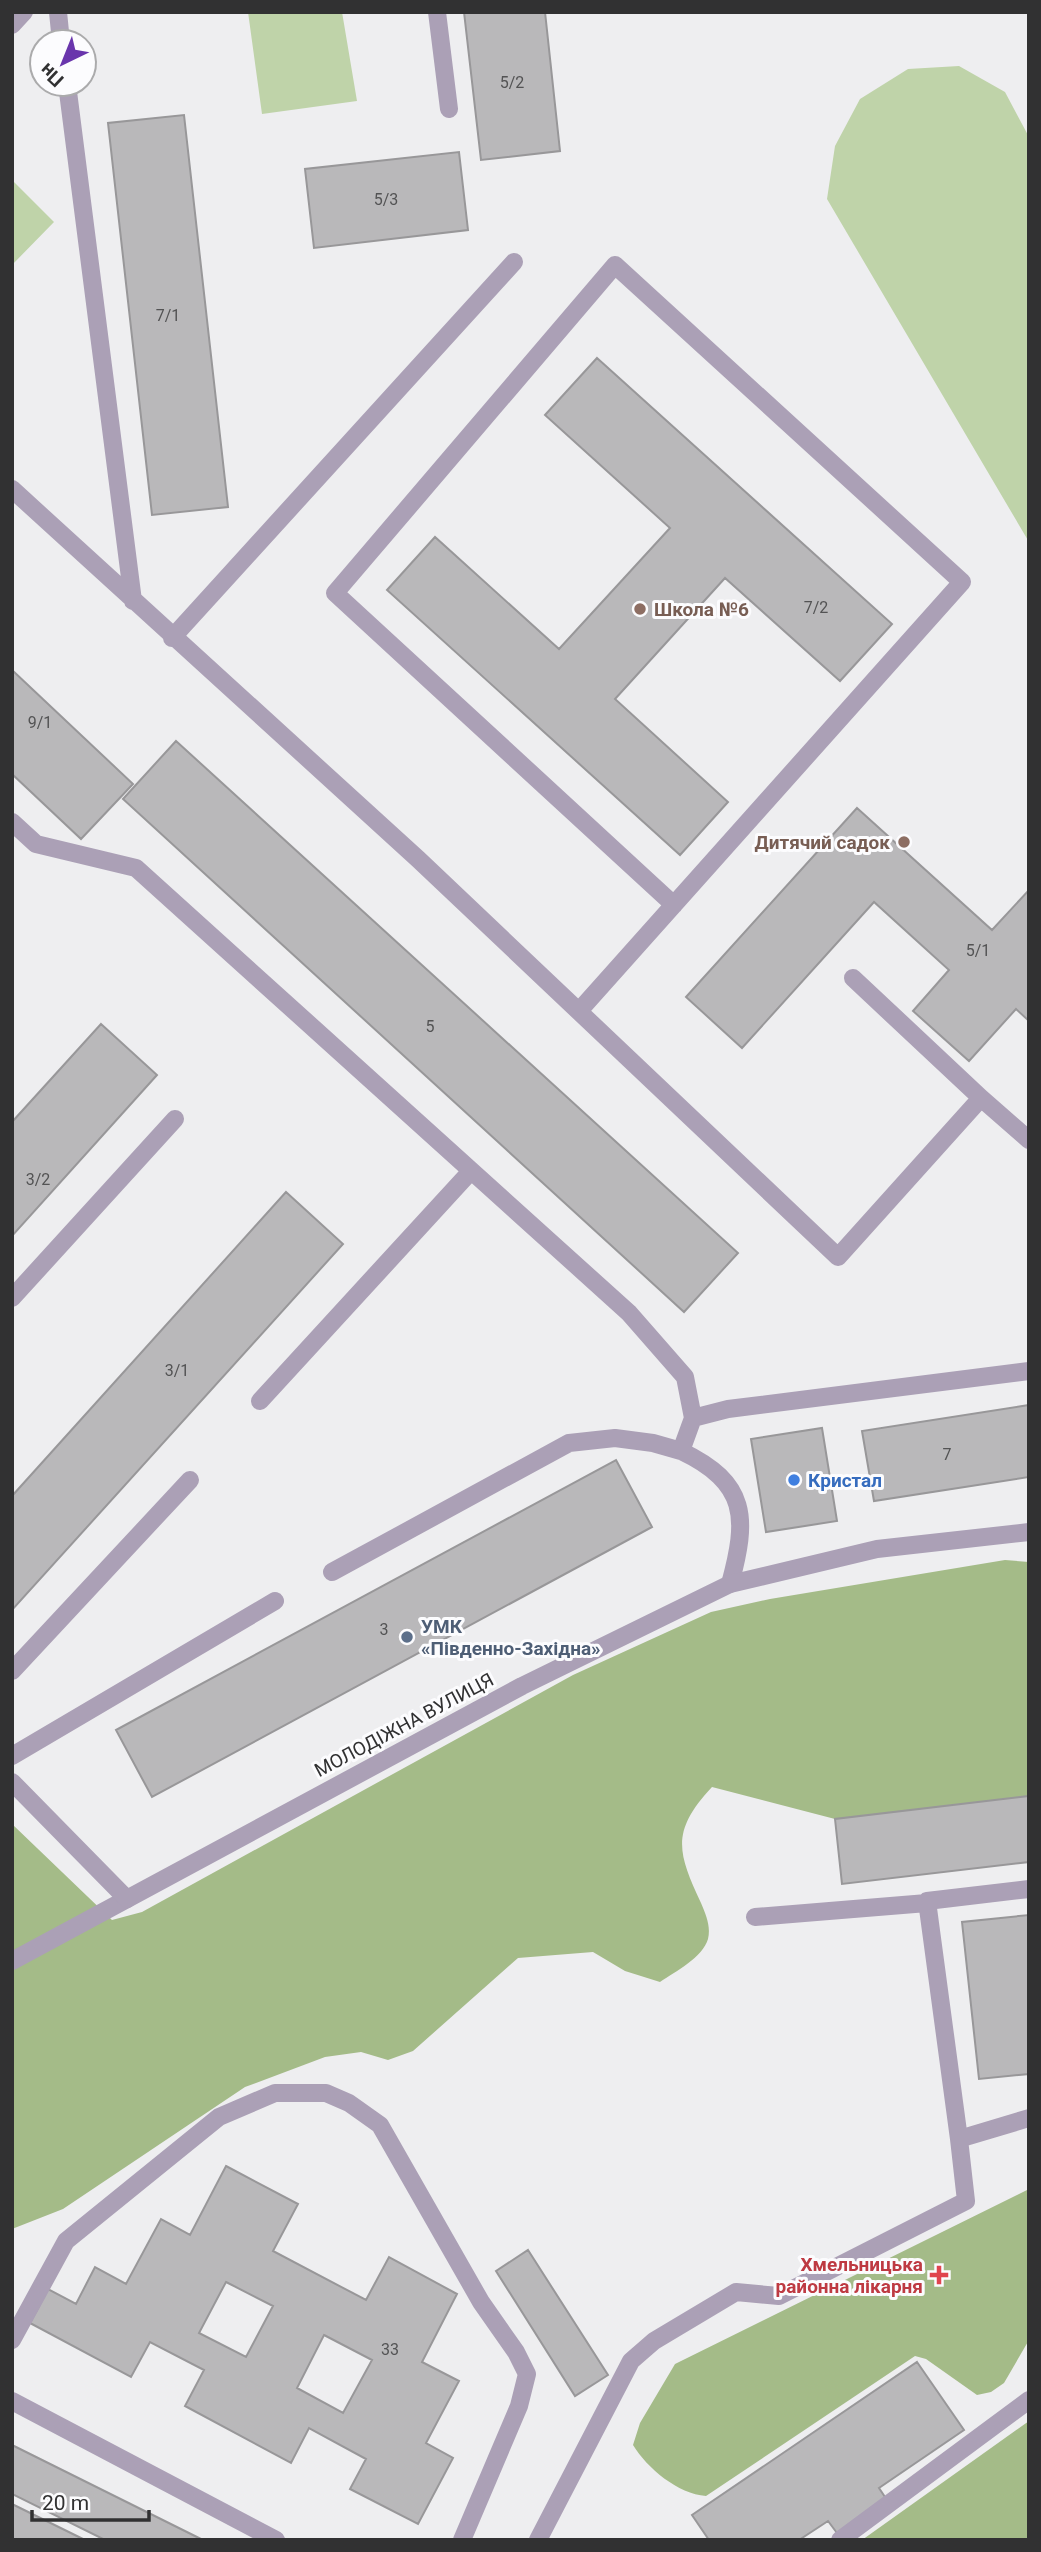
<svg xmlns="http://www.w3.org/2000/svg" width="1041" height="2552" font-family="Roboto,sans-serif">
	<style>
		.green { fill: #bfd3a9 }
		.forest { fill: #a4bb88 }
		.building { fill: #b9b8ba; stroke: #989799; stroke-width: 2; fill-rule: evenodd }
		.lines { fill: none; stroke-linecap: round; stroke-linejoin: round }
		.lane { stroke: #aba0b6; stroke-width: 18 }
		.street { stroke: #aba0b6; stroke-width: 18 }
		.education-dot { fill: #8d6e63; stroke: #fcfcfe; stroke-width: 2.5 }
		.shop-dot { fill: #3f7fe0; stroke: #fcfcfe; stroke-width: 2.5 }
		.service-dot { fill: #5c6f8a; stroke: #fcfcfe; stroke-width: 2.5 }
		.health-dot { fill: #e0444e; stroke: #fcfcfe; stroke-width: 2.5 }
		.labels { text-anchor: middle; dominant-baseline: central; stroke-width: 6; stroke-linejoin: round; paint-order: stroke }
		.number-label { font-size: 16px; fill: #535354 }
		.education-label { font-size: 19px; font-weight: bold; fill: #785e54; stroke: #fcfcfe; text-anchor: start }
		.shop-label { font-size: 19px; font-weight: bold; fill: #366cbe; stroke: #fcfcfe; text-anchor: start }
		.service-label { font-size: 19px; font-weight: bold; fill: #4e5e75; stroke: #fcfcfe; text-anchor: start }
		.street-label { font-size: 19px; fill: #313132; stroke: #fcfcfe }
		.health-label { font-size: 19px; font-weight: bold; fill: #be3a42; stroke: #fcfcfe; text-anchor: end }
	</style>
	<rect width="100%" height="100%" fill="#eeeef0"/>
	<path class="green" d="M248,12H342L357,101L262,114Z
		M959,66L1005,92L1029,137V542L827,199L835,146L860,99L908,69Z
		M12,180L54,222L12,265Z"/>
	<path class="forest" d="M1005,1560L1029,1562V1847L883,1820L835,1819L712,1787C671,1831 677,1852 701,1903C706,1915 711,1926 708,1939C703,1957 675,1972 660,1982L625,1971L593,1952L518,1958L413,2051L388,2060L361,2052L325,2057L245,2087L63,2209L12,2229V1824L112,1920L142,1912L573,1675L711,1612L770,1599Z
		M1029,2189V2340L1004,2383L991,2392L977,2395L926,2359L915,2356L706,2496C678,2494 647,2468 633,2445L640,2423L675,2364Z
		M1029,2421V2540H862Z"/>
	<path class="building" d="M464,12H545L560,151L481,160Z
		M184,115L228,507L152,515L108,123Z
		M459,152L468,230L314,248L305,169Z
		M597,358L892,624L840,681L725,578L615,699L728,802L680,855L387,590L435,537L559,649L670,528L545,415Z
		M12,670L133,784L81,839L12,774Z
		M176,741L738,1253L684,1312L123,799Z
		M857,808L992,930L1029,890V1021L1016,1009L969,1061L913,1011L949,970L874,902L742,1048L686,997Z
		M101,1024L157,1075L12,1236V1122Z
		M286,1192L343,1244L12,1610V1496Z
		M1029,1405V1477L874,1501L862,1431Z
		M822,1428L837,1521L766,1532L751,1439Z
		M616,1460L652,1527L152,1797L116,1730Z
		M1029,1796V1862L842,1884L835,1819Z
		M1029,1915V2074L979,2079L962,1922Z
		M226,2166L298,2204L273,2251L366,2300L389,2257L457,2294L422,2362L459,2381L426,2443L453,2458L418,2524L350,2489L366,2459L309,2428L291,2463L185,2406L204,2370L150,2342L131,2377L30,2323L48,2289L76,2304L95,2267L126,2284L161,2219L190,2235ZM226,2282L273,2306L246,2357L199,2333ZM324,2335L372,2360L343,2413L297,2388Z
		M528,2250L608,2375L575,2396L496,2271Z
		M917,2362L964,2430L879,2488L887,2500L837,2533L828,2521L799,2540H709L692,2515Z
		M12,2445L203,2540H105L12,2494Z
		M12,2504L85,2540H12Z"/>
	<g class="lines">
		<path class="lane" d="M58,12L61,42
			M437,12L449,109
			M12,25L24,12
			M67,84L133,601
			M12,489L418,859L838,1257L981,1098L1029,1140
			M172,638L514,262
			M12,822L36,844L136,868L629,1313L685,1377L693,1418L681,1451C748,1483 748,1518 730,1584
			M853,978L981,1098
			M579,1011L962,582L615,265L335,593L674,905
			M12,1298L175,1119
			M260,1401L471,1171
			M693,1418L728,1409L1029,1371
			M332,1572L569,1443L615,1438L653,1443L681,1451
			M12,1671L190,1480
			M12,1756L275,1601
			M755,1917L927,1903
			M12,1961L127,1899
			M959,2139L927,1901L1029,1889
			M12,2340L66,2241L219,2117L275,2093H326L349,2103L380,2125L481,2302L516,2352L527,2374L519,2406L462,2540
			M12,2401L276,2540
			M538,2540L631,2361L654,2341L736,2292L779,2296L966,2201L959,2139L1029,2118
			M840,2540L1029,2400"/>
		<path class="street" d="M12,1782L127,1899L522,1686L730,1584L877,1549L1029,1532"/>
	</g>
	<g class="education-dot">
		<circle cx="640" cy="609" r="7"/>
		<circle cx="904" cy="842" r="7"/>
	</g>
	<circle class="shop-dot" cx="794" cy="1480" r="7"/>
	<circle class="service-dot" cx="407" cy="1637" r="7"/>
	<path class="health-dot" d="M935.5 2264.5h7v7h7v7h-7v7h-7v-7h-7v-7h7z"/>
	<g class="labels">
		<g class="number-label">
			<text x="512" y="82">5/2</text>
			<text x="386" y="199">5/3</text>
			<text x="168" y="315">7/1</text>
			<text x="816" y="607">7/2</text>
			<text x="40" y="722">9/1</text>
			<text x="978" y="950">5/1</text>
			<text x="430" y="1026">5</text>
			<text x="38" y="1179">3/2</text>
			<text x="177" y="1370">3/1</text>
			<text x="947" y="1454">7</text>
			<text x="384" y="1629">3</text>
			<text x="390" y="2349">33</text>
		</g>
		<g class="education-label">
			<text x="654" y="609">Школа №6</text>
			<text x="890" y="842" text-anchor="end">Дитячий садок</text>
		</g>
		<g class="shop-label">
			<text x="808" y="1480">Кристал</text>
		</g>
		<g class="service-label">
			<text x="421" y="1626">УМК<tspan x="421" dy="22">«Південно-Західна»</tspan></text>
		</g>
		<g class="street-label">
			<text transform="translate(404 1725) rotate(-28)">МОЛОДІЖНА ВУЛИЦЯ</text>
		</g>
		<g class="health-label">
			<text x="923" y="2264">Хмельницька<tspan x="923" dy="22">районна лікарня</tspan></text>
		</g>
	</g>
	<rect width="1041" height="2552" fill="none" stroke="#313132" stroke-width="28"/>
	<g transform="translate(63 63) rotate(223)"><circle r="33" fill="#fcfcfe" stroke="#ababac" stroke-width="2"/>
	<path d="M0-5L12 26L0 18L-12 26Z" fill="#6935ac"/>
	<text y="-10" font-size="19" font-weight="bold" text-anchor="middle" fill="#313132">Пн</text>
	</g>
	<path d="M32 2510v10h117v-10" fill="none" stroke="#313132" stroke-width="3.5"/>
	<text x="42" y="2510" font-size="21" fill="#313132" stroke="#fcfcfe" stroke-width="5" paint-order="stroke">20 m</text>
</svg>
